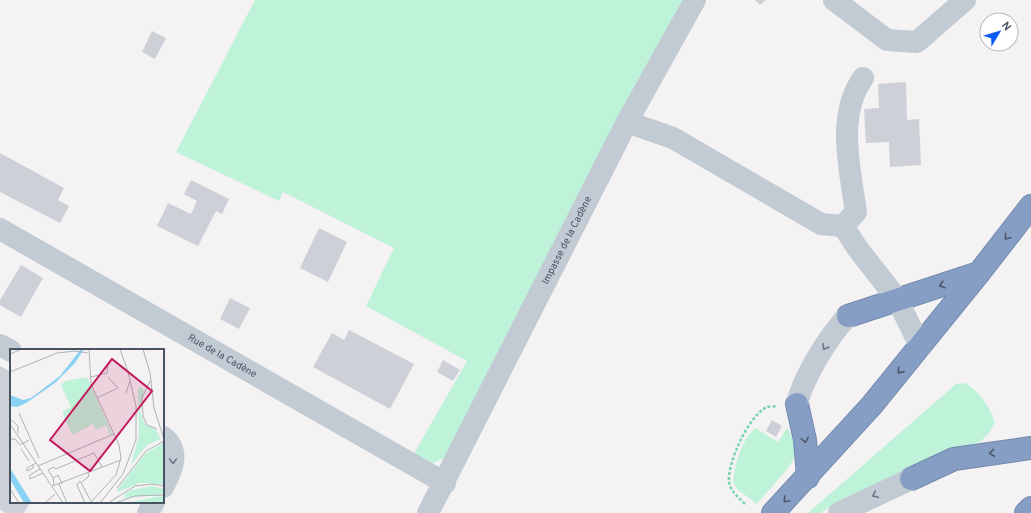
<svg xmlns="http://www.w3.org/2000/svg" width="1031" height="513" font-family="Overpass,sans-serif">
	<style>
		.green { fill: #bff3d9 }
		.building { fill: #ced0d7 }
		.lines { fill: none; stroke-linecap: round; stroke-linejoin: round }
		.highway-casing { stroke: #7289b0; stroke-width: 24 }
		.path { stroke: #74d5af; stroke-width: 2.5; stroke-dasharray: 3 2; stroke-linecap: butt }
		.minor { stroke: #c2cad4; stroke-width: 22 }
		.highway { stroke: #879ec4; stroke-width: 22 }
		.oneway { stroke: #4b5766 }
		.oneway2 { stroke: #6d7784 }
		.labels { text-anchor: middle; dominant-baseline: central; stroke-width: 3; stroke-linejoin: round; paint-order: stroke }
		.street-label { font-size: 10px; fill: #485361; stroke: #fff }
		.inset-road { fill: none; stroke: #afb2b8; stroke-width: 1 }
		.view { fill: #c2185b; fill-opacity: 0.15; stroke: #c2185b; stroke-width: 2 }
		.inset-edge { fill: none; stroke: #485361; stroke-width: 2 }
	</style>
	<rect width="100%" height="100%" fill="#f4f2f2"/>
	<path class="green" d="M255,0H684L446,457L433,463L413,455L467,361L366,306L394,248L283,192L279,201L176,152Z
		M965,383C980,392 989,406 995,422L989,433L980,442L949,450L833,505L821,513H808L956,384Z
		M755,428L778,442L787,428C793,435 797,451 793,460C788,470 765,494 757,504L738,490L733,482C735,463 741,441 755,428Z"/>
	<path class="building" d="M755,0H766L760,5Z
		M152,31L166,38L155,59L142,52Z
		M906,82L907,120L919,119L921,165L890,167L889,142L866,143L864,109L879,108L878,84Z
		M0,153L64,188L58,200L69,206L60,223L0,192Z
		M191,180L229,199L222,214L216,211L198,246L157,226L168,203L191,214L197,201L184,194Z
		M319,228L347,242L328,282L300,268Z
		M21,265L43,278L21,317L0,305V300Z
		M230,298L250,308L239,329L220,319Z
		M349,330L414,364L390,409L313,367L332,333L344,340Z
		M443,360L460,370L453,381L437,372Z
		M0,366L11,372V502H30L24,513H6L0,510Z
		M772,420L782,426L776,437L766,431Z"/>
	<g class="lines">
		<g class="highway-casing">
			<path id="highway" d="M848,316L979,273
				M797,404L805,440L808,477
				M911,479L954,459L1031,448
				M773,513L872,405L979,273L1031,206
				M1026,513L1031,508"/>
		</g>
		<path class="path" d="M745,504C738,497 731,492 729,482C727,463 749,415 767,407C769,406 774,407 776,406"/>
		<g class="minor">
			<path d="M834,0L887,40L917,42L965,0"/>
			<path d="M627,122L673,138L821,224L843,226L856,212C850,169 836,116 863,78"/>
			<path d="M843,226L858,249L897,299L920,346"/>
			<path id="s1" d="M0,229L445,483"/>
			<path d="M0,345L11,351"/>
			<path d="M797,404C803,378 829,335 848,316"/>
			<path d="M163,437C181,451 172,471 163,487"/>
			<path d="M148,513L154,502"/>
			<path id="s2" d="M428,513L627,122L695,0"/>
			<path d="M839,513L911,479"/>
		</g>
		<use href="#highway" class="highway"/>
	</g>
	<defs><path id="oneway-chevron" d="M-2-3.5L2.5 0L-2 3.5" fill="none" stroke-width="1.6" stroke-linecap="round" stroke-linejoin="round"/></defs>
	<g class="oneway">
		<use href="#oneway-chevron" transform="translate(1007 237) rotate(128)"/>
		<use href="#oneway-chevron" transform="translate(942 285) rotate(162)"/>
		<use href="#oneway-chevron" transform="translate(900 371) rotate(129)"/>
		<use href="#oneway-chevron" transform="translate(805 440) rotate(81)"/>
		<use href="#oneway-chevron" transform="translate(992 453) rotate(172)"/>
		<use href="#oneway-chevron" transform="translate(786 500) rotate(134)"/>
	</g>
	<g class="oneway2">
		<use href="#oneway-chevron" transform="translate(825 347) rotate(120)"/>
		<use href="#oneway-chevron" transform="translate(173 461) rotate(91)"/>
		<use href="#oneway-chevron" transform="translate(875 495) rotate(155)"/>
	</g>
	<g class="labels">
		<g class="street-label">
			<text stroke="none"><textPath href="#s2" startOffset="306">Impasse de la Cadène</textPath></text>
			<text stroke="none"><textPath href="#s1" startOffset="256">Rue de la Cadène</textPath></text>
		</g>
	</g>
	<g transform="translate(10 349)">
		<rect width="154" height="154" fill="#f4f2f2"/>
		<path d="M77,28L102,84L100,86L96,76L86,81L83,75L62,86L53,65L52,63L61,58L51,36L55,32ZM131,38L134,41L130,63L135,75L146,81L151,90L137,96L121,116L129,86L128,40ZM153,94L154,135L130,134L108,143L107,141L135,105ZM142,137L154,140V145L114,149L115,144L122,141ZM154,147V153L117,154L144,148Z" fill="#bff3d9"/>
		<path d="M71,0H74L65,14L45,34L16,54L7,58L0,57V46L13,51L21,49L50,27ZM0,119L22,154H14L0,130Z" fill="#89d2f3"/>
		<path class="inset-road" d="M79,0L81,35L109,96L111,109L106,126L80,154M133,0L140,24L144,59L154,90M0,5L12,0M0,23L47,4L65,2L78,4M81,28L97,24L98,15M116,44L120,32M87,49L108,39L98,28M132,49L133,67L137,76L147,80M132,49L140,32M154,51V74M9,64L29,109M0,70L8,77V84M0,75L53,154M0,90H5L10,96L19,91M11,100L19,112M23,116V119L17,122V119L26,114M28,117L104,85M30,120L20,126V130L33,124M43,129L38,121L44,118L46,120L84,104L92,118M72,133L79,127L78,124M49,135L57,154M44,136L43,129L48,126L52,135M42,137L111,111M107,139L136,102L154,92M0,140L9,154M35,154L45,145M75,154L67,136L70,132L81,152M90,154L113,125L126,91V57L118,23L110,0M98,154L125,137L142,135L154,137M105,154L125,147L154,146"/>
		<path class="view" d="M102,10L142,42L80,122L40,91Z"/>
		<rect width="154" height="154" class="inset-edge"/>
	</g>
	<g transform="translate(999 32) rotate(52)"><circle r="19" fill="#ffffff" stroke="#b6bac0"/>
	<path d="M0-3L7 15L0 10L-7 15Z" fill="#0c58f4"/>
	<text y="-6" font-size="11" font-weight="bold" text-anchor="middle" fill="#485361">N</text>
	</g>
</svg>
